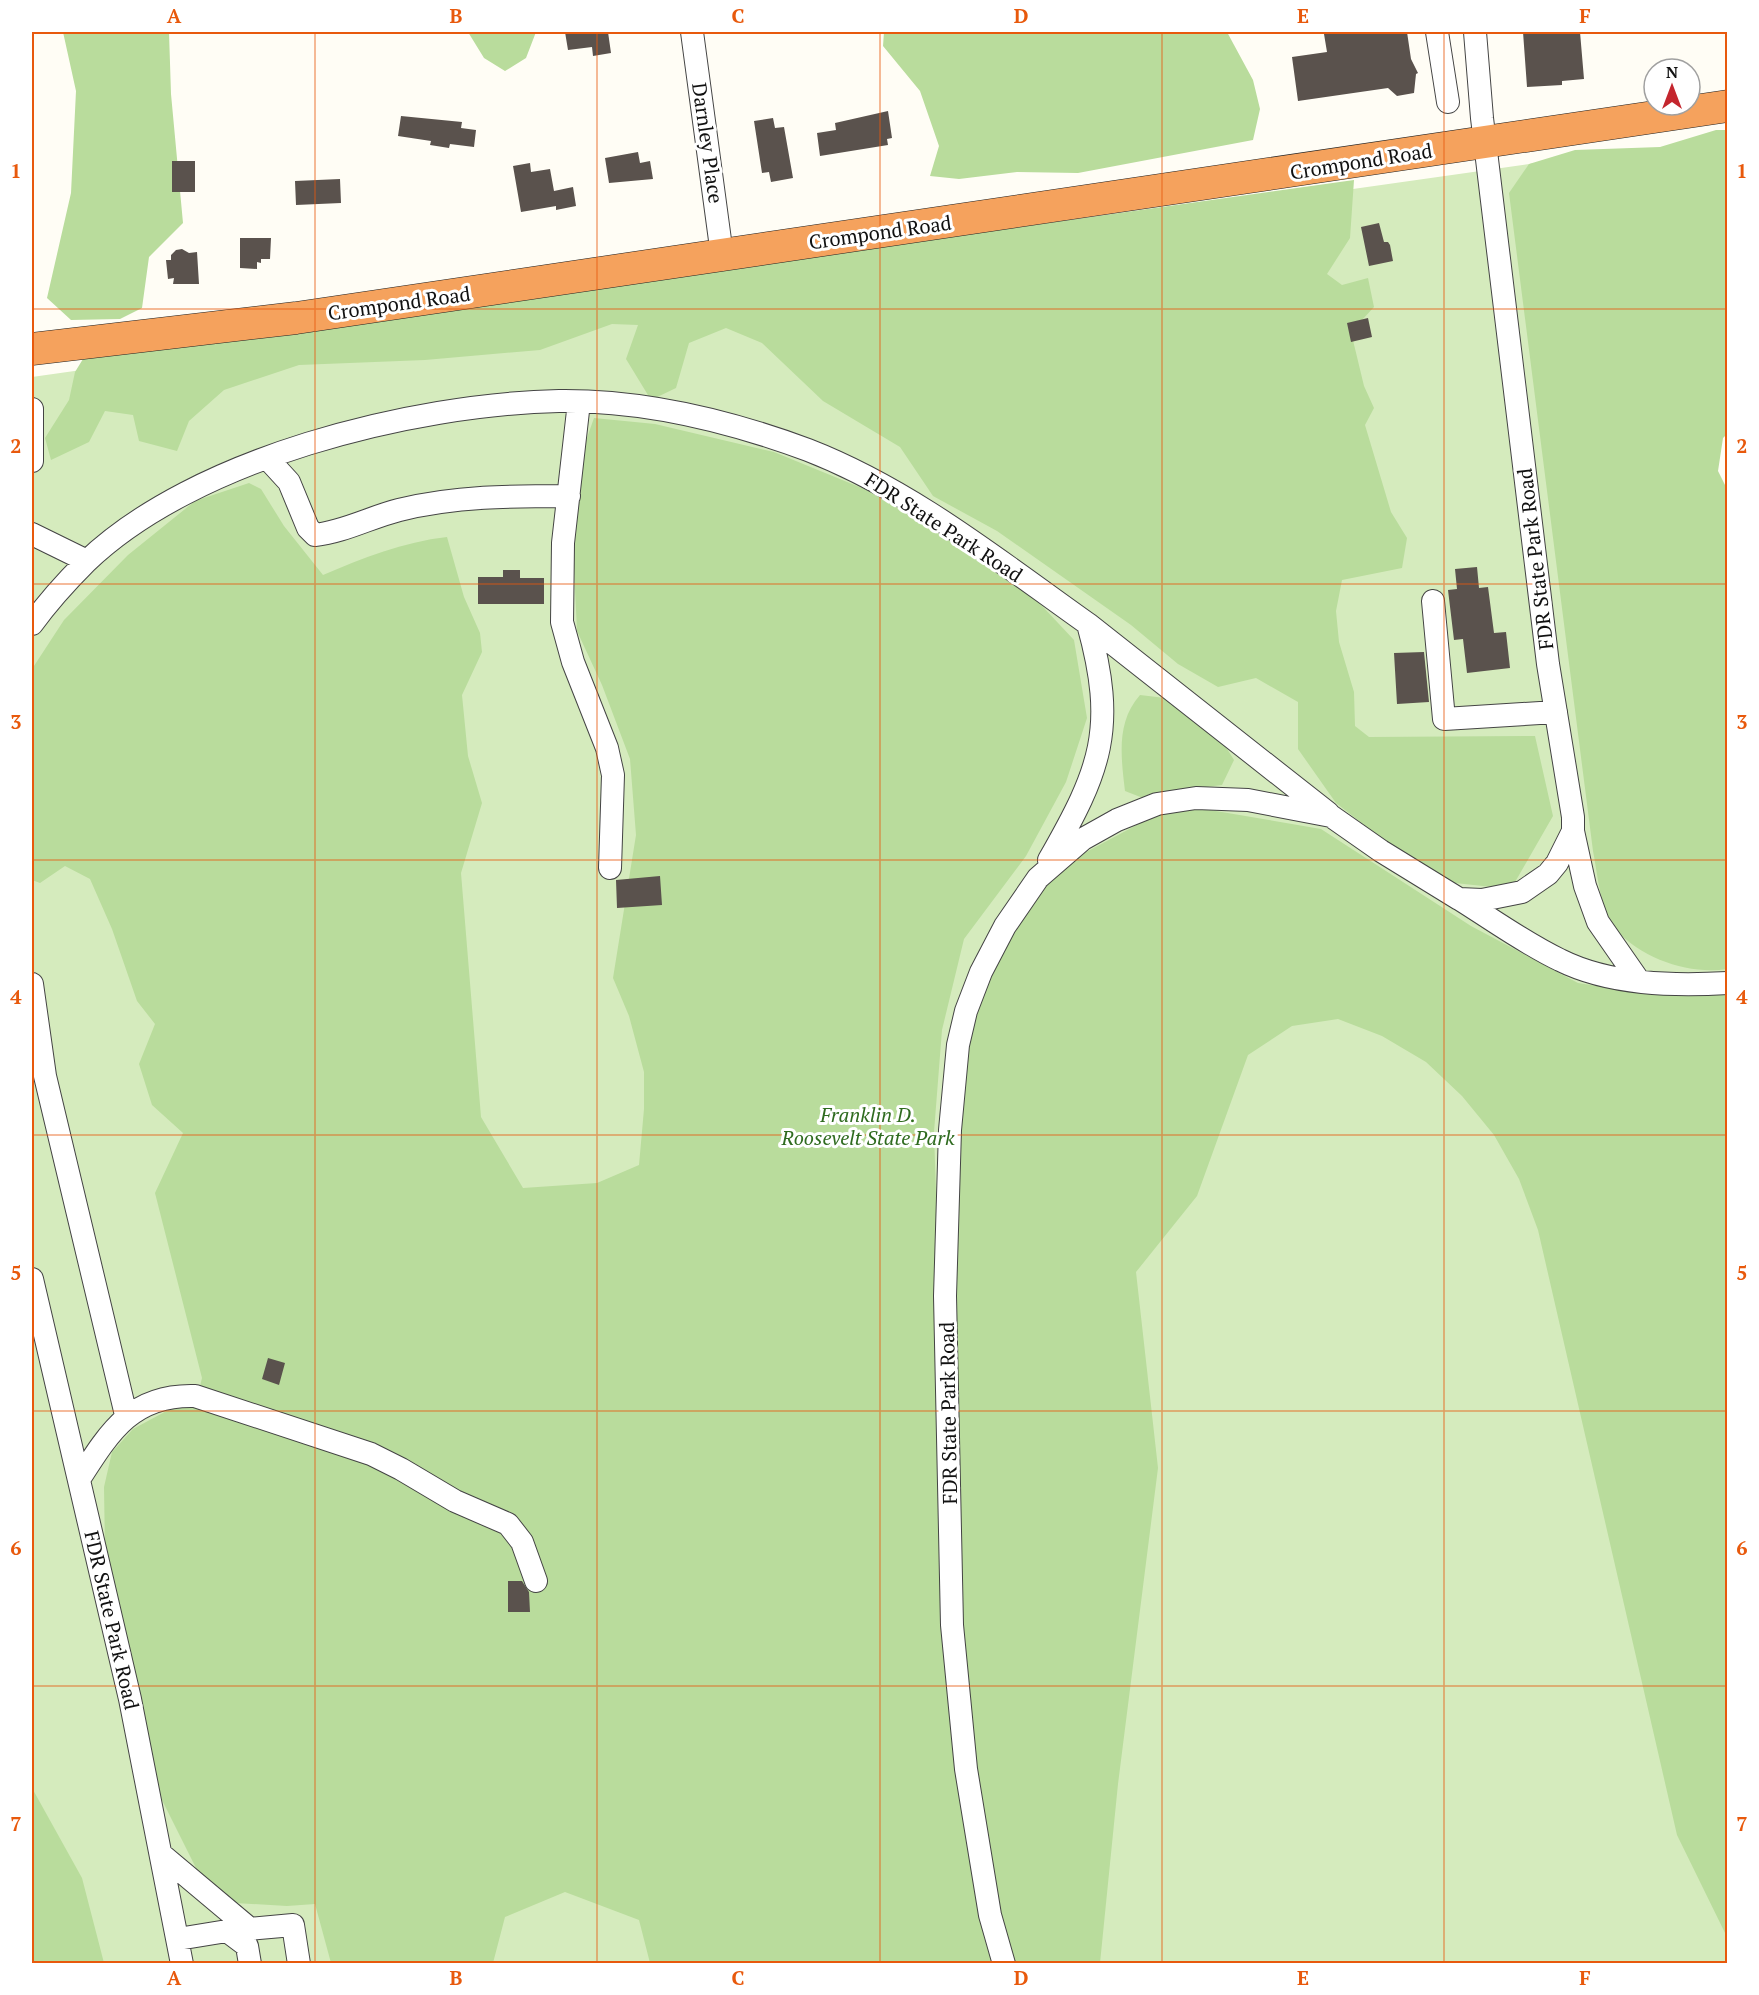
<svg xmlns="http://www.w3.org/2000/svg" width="1759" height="1995" font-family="'PT Serif',serif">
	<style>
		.green { fill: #d5ebbd }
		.forest { fill: #b9dc9c }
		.building { fill: #5a524d }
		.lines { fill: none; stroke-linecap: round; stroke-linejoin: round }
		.minor-casing { stroke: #444; stroke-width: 24 }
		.highway-casing { stroke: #222; stroke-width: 33 }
		.minor { stroke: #fff; stroke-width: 22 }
		.highway { stroke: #f5a25d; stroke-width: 32 }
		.grid { fill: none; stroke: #e8590c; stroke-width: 1.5; stroke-opacity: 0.55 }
		.labels { text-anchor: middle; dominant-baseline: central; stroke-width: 6; stroke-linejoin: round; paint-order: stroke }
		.street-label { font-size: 20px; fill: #111; stroke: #fff }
		.park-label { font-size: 20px; font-style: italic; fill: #2f6b1f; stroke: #fff }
		.neatline { fill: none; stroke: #e8590c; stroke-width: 2 }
		.grid-label { font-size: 20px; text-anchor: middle; font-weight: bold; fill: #e8590c }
	</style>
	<rect width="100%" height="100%" fill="#fffdf5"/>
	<path class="green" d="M1543,162L1727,751V1963H32V377Z"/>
	<path class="forest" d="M63,32H169L171,94L183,223L149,257L142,308L120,319L71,320L47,298L71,193L76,91Z
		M468,32H536L526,58L505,71L484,58Z
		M884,32H1227L1253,80L1260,109L1253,140L1078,173L1017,172L959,179L930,176L939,146L920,91L883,46Z
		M1716,130H1727L1728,433L1723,438L1718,471L1728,491L1727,969C1690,975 1643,959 1617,931C1600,911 1598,876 1593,851L1509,193L1529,164L1575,150L1660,147Z
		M1354,180L1350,238L1327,274L1342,285L1368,278L1374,307L1351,332L1364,386L1374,408L1365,425L1391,512L1407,538L1402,568L1342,580L1336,611L1339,642L1354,692L1355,726L1369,737L1535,736L1553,816L1511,889L1436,881L1336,803L1298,749V702L1256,678L1218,687L1178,664L1131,625L997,531L933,496L900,447L823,401L762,343L726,328L689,343L676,388L651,400L626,359L638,325L612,324L540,350L425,360L299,365L224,390L189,421L177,451L139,441L133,415L105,411L89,442L51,460L45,438L69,400L75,372L83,359Z
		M594,418L655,424L774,452L874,493L1029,592L1074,640L1087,718L1066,782L1026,856L964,939L942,1030L934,1132L939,1287L965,1814L984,1937L992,1963H650L639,1920L565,1892L505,1917L493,1963H331L315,1904L287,1906L235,1903L198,1872L155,1786L105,1550L104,1487L112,1452L133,1429L174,1407L195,1406L202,1378L155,1193L183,1133L152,1105L139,1064L155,1024L137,1001L112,929L90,879L65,866L40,883L32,880V669L64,620L128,555L195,501L249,483L261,489L284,526L323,575C363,558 403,542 447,537L464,597L480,633L482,652L462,695L468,756L482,803L461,873L481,1117L523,1188L597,1183L639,1165L644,1109V1072L629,1016L613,978L636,835L630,759L602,685L577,631L573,547L577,466Z
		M1140,695L1165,698L1219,736L1234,760L1222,785L1191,789L1148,800L1125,791C1121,757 1116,722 1140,695Z
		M1204,809L1321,829L1471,926L1578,983L1649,994H1727V1937L1677,1835L1538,1230L1519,1179L1494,1135L1462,1096L1426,1062L1382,1036L1338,1019L1292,1026L1248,1055L1197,1196L1136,1272L1158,1468L1118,1784L1100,1963L1012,1964L994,1899L965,1707L955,1267L962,1084L975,1010L999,951L1047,873L1161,812Z
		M32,1788L82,1878L104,1963H32Z"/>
	<path class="building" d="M565,32H608L611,53L593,56L592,47L568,50Z
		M1343,32H1407L1411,59L1418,73L1416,74L1414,93L1397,96L1388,88L1298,101L1292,57L1327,52L1324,34Z
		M1523,32H1580L1584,79L1562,81V85L1527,87Z
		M888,111L892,138L887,139L888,145L820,156L817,133L836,130L835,123Z
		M401,116L462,122L461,128L476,130L474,147L450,144L449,148L430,145L431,141L398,136Z
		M773,118L775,128L784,127L793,178L771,182L769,172L762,173L754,121Z
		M638,152L640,163L650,161L653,179L609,183L605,158Z
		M172,161H195V192H172Z
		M530,163L531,172L550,169L554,191L573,187L576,206L556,210V206L521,212L513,166Z
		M340,179L341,203L296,205L295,181Z
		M1379,223L1384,242H1388L1390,245L1393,261L1369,266L1361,227Z
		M240,238H271L270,259H261V263L257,262V269L240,268Z
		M182,249L189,253L197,252L199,284H173L174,278L168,279L166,260H171V255L176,250Z
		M1368,318L1372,337L1351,342L1347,323Z
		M1477,567L1479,588L1488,587L1494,633L1506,632L1510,668L1467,673L1463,639L1454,640L1448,590L1457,589L1455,569Z
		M503,570H520V578H544V604H478V577H503Z
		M1424,652L1429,702L1397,704L1394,653Z
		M660,876L662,905L617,908L616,880Z
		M268,1358L285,1363L279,1385L262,1379Z
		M508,1581H522L529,1592L530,1612H508Z"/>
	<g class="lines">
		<g class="minor-casing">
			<path id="minor" d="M692,32L722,255
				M1437,32L1448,102
				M579,402L563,543L562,622L573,662L607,748L613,775L610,868
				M32,409V461
				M267,458L289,482L308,528L315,535C344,532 371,517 399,510C455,496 512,496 569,496
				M32,534L87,561
				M1433,601L1444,719L1556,712
				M32,624C48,602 67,581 86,562C194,458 413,404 559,401C643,400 730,421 808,450C911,490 999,561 1088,624C1117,729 1101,769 1049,860
				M1088,624L1328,813
				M1573,831L1585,886L1598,922L1639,981
				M1461,900C1493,920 1526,944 1560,960C1610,985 1673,986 1728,983
				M32,984L45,1076L126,1415
				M32,1279L130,1699L182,1964
				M80,1478C110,1431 133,1394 195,1396L371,1454L401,1469L455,1501L508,1524L522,1542L536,1581
				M163,1856L250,1929
				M227,1931L247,1946L250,1964
				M178,1939L227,1931L293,1925L299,1964
				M1004,1964L990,1915L966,1769L952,1625L945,1296L950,1130L958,1045L966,1011L981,972L1005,926L1038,878L1083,839L1117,820L1157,804L1196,798L1248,800L1331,816L1381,851L1459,899L1482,900L1522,892L1548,874L1557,863L1573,831V817L1548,664L1482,118L1475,32"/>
		</g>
		<g class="highway-casing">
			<path id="highway" d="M32,349L296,318L1728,106"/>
		</g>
		<use href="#minor" class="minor"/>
		<use href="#highway" class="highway"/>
	</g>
	<path class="grid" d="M315,32V1964M597,32V1964M880,32V1964M1162,32V1964M1444,32V1964M32,309H1728M32,584H1728M32,860H1728M32,1135H1728M32,1411H1728M32,1686H1728"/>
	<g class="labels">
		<g class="street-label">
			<text transform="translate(708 143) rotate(82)">Darnley Place</text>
			<text transform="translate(1361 161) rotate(-9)">Crompond Road</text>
			<text transform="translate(880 232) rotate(-8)">Crompond Road</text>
			<text transform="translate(399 303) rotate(-8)">Crompond Road</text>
			<text transform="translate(944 527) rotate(33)">FDR State Park Road</text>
			<text transform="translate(1535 559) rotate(-97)">FDR State Park Road</text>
			<text transform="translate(948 1413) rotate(-91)">FDR State Park Road</text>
			<text transform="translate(112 1620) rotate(77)">FDR State Park Road</text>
		</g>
		<g class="park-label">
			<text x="868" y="1114">Franklin D.<tspan x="868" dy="23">Roosevelt State Park</tspan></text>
		</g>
	</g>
	<rect width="1759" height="1995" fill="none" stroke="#ffffff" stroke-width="66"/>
	<g transform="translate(1672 87)"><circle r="28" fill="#ffffff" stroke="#a0a0a0" stroke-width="1.5"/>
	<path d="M0-4.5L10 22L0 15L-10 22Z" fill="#c4262e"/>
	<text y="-9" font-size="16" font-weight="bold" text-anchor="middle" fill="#111111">N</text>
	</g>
	<rect x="33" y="33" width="1693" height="1929" class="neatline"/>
	<g class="grid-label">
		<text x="174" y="23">A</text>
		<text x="456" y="23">B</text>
		<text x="738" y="23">C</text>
		<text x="1021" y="23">D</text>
		<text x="1303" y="23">E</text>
		<text x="1585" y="23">F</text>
		<text x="16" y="178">1</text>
		<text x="1742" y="178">1</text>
		<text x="16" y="453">2</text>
		<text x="1742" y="453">2</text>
		<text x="16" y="729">3</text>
		<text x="1742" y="729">3</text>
		<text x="16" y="1004">4</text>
		<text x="1742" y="1004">4</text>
		<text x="16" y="1280">5</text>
		<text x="1742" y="1280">5</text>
		<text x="16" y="1555">6</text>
		<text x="1742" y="1555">6</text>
		<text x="16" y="1831">7</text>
		<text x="1742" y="1831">7</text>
		<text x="174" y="1985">A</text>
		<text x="456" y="1985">B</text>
		<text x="738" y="1985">C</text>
		<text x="1021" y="1985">D</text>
		<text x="1303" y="1985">E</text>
		<text x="1585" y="1985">F</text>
	</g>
</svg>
